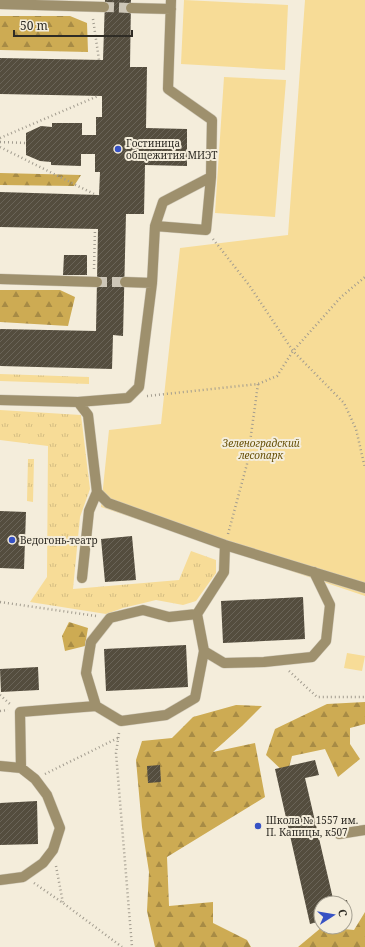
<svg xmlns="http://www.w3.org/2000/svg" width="365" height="947" font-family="'Noto Serif',serif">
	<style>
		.grass { fill: url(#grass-tufts) }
		.forest { fill: url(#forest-firs) }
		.green { fill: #f7dc97 }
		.building { fill: url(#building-hatch) }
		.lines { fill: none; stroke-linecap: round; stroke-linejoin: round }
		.minor-tunnel { stroke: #cdc6b7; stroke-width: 10; stroke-dasharray: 10 5; stroke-linecap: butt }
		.minor-casing { stroke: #d1caba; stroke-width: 11 }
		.path { stroke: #a29c8f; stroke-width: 2.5; stroke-dasharray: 1 3; stroke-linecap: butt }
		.minor { stroke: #9e906d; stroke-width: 10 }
		.poi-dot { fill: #3752c4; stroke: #f4eddb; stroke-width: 1.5 }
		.labels { text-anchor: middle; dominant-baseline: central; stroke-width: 4; stroke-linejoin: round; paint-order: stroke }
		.poi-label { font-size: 10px; fill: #2f2c25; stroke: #f4eddb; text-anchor: start }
		.park-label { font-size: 10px; font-style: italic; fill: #664f07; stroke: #f4eddb }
	</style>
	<defs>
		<pattern id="grass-tufts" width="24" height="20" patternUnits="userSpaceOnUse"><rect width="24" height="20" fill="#f7dc97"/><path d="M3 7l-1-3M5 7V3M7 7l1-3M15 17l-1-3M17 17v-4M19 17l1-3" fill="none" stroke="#d4bd82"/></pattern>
		<pattern id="forest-firs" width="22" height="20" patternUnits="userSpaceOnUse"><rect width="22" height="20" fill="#cdab53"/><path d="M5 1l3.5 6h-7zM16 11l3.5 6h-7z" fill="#a78b45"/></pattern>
		<pattern id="building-hatch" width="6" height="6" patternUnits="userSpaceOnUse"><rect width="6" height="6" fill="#544d3e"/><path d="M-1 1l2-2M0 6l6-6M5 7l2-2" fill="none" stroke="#6a6458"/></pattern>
	</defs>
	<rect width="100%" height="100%" fill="#f4eddb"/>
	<path class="grass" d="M0,374L89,377V384L0,381Z
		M0,410L81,415L90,489L80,517L73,589L179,580L191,551L216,560V573L196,601L183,605L156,600L123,608L106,614L30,602L47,577L48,446L0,440Z
		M28,459H34L33,502L27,501Z"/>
	<path class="forest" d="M0,16H70L87,23L88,52L0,50Z
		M0,173L81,175L74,186L0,185Z
		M0,290H60L75,297L68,326L0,322Z
		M69,622L88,628L85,646L65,651L62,636Z
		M365,702V724L350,728V744L360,759L338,777L325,749L292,756L287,775L266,755L275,729L327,704Z
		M236,705L262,706L242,726L213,752L255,743L265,797L167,857L169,906L213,902V923L247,940L251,947H155L147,911L149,872L142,827L136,760L142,741L172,738L193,717Z
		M365,912V947H298L322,927L354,930Z"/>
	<path class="green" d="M184,0L288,5L285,70L181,64Z
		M305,0H365V596L101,507L109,430L161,424L180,248L288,235Z
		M224,77L286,80L275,217L215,213Z
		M347,653L365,656L362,671L344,668Z"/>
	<path class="building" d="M105,0H131L130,67H147L146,128L187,129V166L145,165L144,214H126L123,336L113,335L112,369L0,366V329L96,331L98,229L0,227V192L99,195L100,172H95V154H81V166L51,165V162L40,161L26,155V133L41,126L52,127V123H82V135H96V117H102V96L0,94V58L103,60Z
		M64,255H87V275H63Z
		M0,511L26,512L24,569L0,568Z
		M132,536L136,580L105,582L101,539Z
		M303,597L305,639L223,643L221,601Z
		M186,645L188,687L106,691L104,649Z
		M38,667L39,690L1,692L0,669Z
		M315,760L319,775L305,778L334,903H321V921L310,924L275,769Z
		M160,765L161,782L148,783L147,766Z
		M37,801L38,844L0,845V803Z
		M347,900L350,915L345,916V903L335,902Z"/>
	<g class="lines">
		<path class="minor-tunnel" d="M104,7L131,8
			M97,282H125"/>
		<g class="minor-casing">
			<path id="minor" d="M0,4L104,7
				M131,8L171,9
				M155,226L206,230L211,177
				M0,279L97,282
				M125,282L152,283
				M0,400L78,402L88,415L97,492L108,503L225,545L365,588
				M78,402L128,398L139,387L152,283L155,226L163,202L211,177L212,120L168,89L171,0
				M225,545L224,572L197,614L204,651L224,663L264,662L312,657L326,641L330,605L314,572
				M82,578L89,511L97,492
				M197,614L169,617L143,610L110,618L91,642L86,673L96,706L121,721L166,715L195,698L204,651
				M0,766L21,768L20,712L96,706
				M339,834L365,830
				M0,880L23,877L43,863L53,850L60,828L47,795L35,779L21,768"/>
		</g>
		<path class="path" d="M93,19L99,60
			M0,138L98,96
			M0,142L26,143
			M0,147L96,195
			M213,239L249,285L293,351L344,403L356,429L365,468
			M94,269L95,229
			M147,396L258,384L277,376L293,351L341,297L365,277
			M228,534L247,464L258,384
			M0,602L96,616
			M289,671L317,697H365
			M0,695L10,704
			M0,711L8,710
			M119,733L116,753L132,947
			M45,774L118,738
			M56,866L63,903
			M34,883L63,903L122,947"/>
		<use href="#minor" class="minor"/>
	</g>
	<g class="poi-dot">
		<circle cx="118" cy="149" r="4"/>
		<circle cx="12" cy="540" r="4"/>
		<circle cx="258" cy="826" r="4"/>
	</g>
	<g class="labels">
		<g class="poi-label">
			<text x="126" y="143">Гостиница<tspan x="126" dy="12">общежития МИЭТ</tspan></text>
			<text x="20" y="540">Ведогонь-театр</text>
			<text x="266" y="820">Школа № 1557 им.<tspan x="266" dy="12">П. Капицы, к507</tspan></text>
		</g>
		<g class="park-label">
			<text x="261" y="443">Зеленоградский<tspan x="261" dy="12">лесопарк</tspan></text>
		</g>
	</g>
	<g transform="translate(333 915) rotate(78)"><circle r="19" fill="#f4eddb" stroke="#a5a092"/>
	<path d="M0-3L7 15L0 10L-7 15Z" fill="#3752c4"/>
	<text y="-6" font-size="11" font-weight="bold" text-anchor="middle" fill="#2f2c25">С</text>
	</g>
	<path d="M14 30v6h118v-6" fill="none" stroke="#2f2c25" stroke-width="2"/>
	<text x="20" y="30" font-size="12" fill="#2f2c25" stroke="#f4eddb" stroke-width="3" paint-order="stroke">50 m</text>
</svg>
